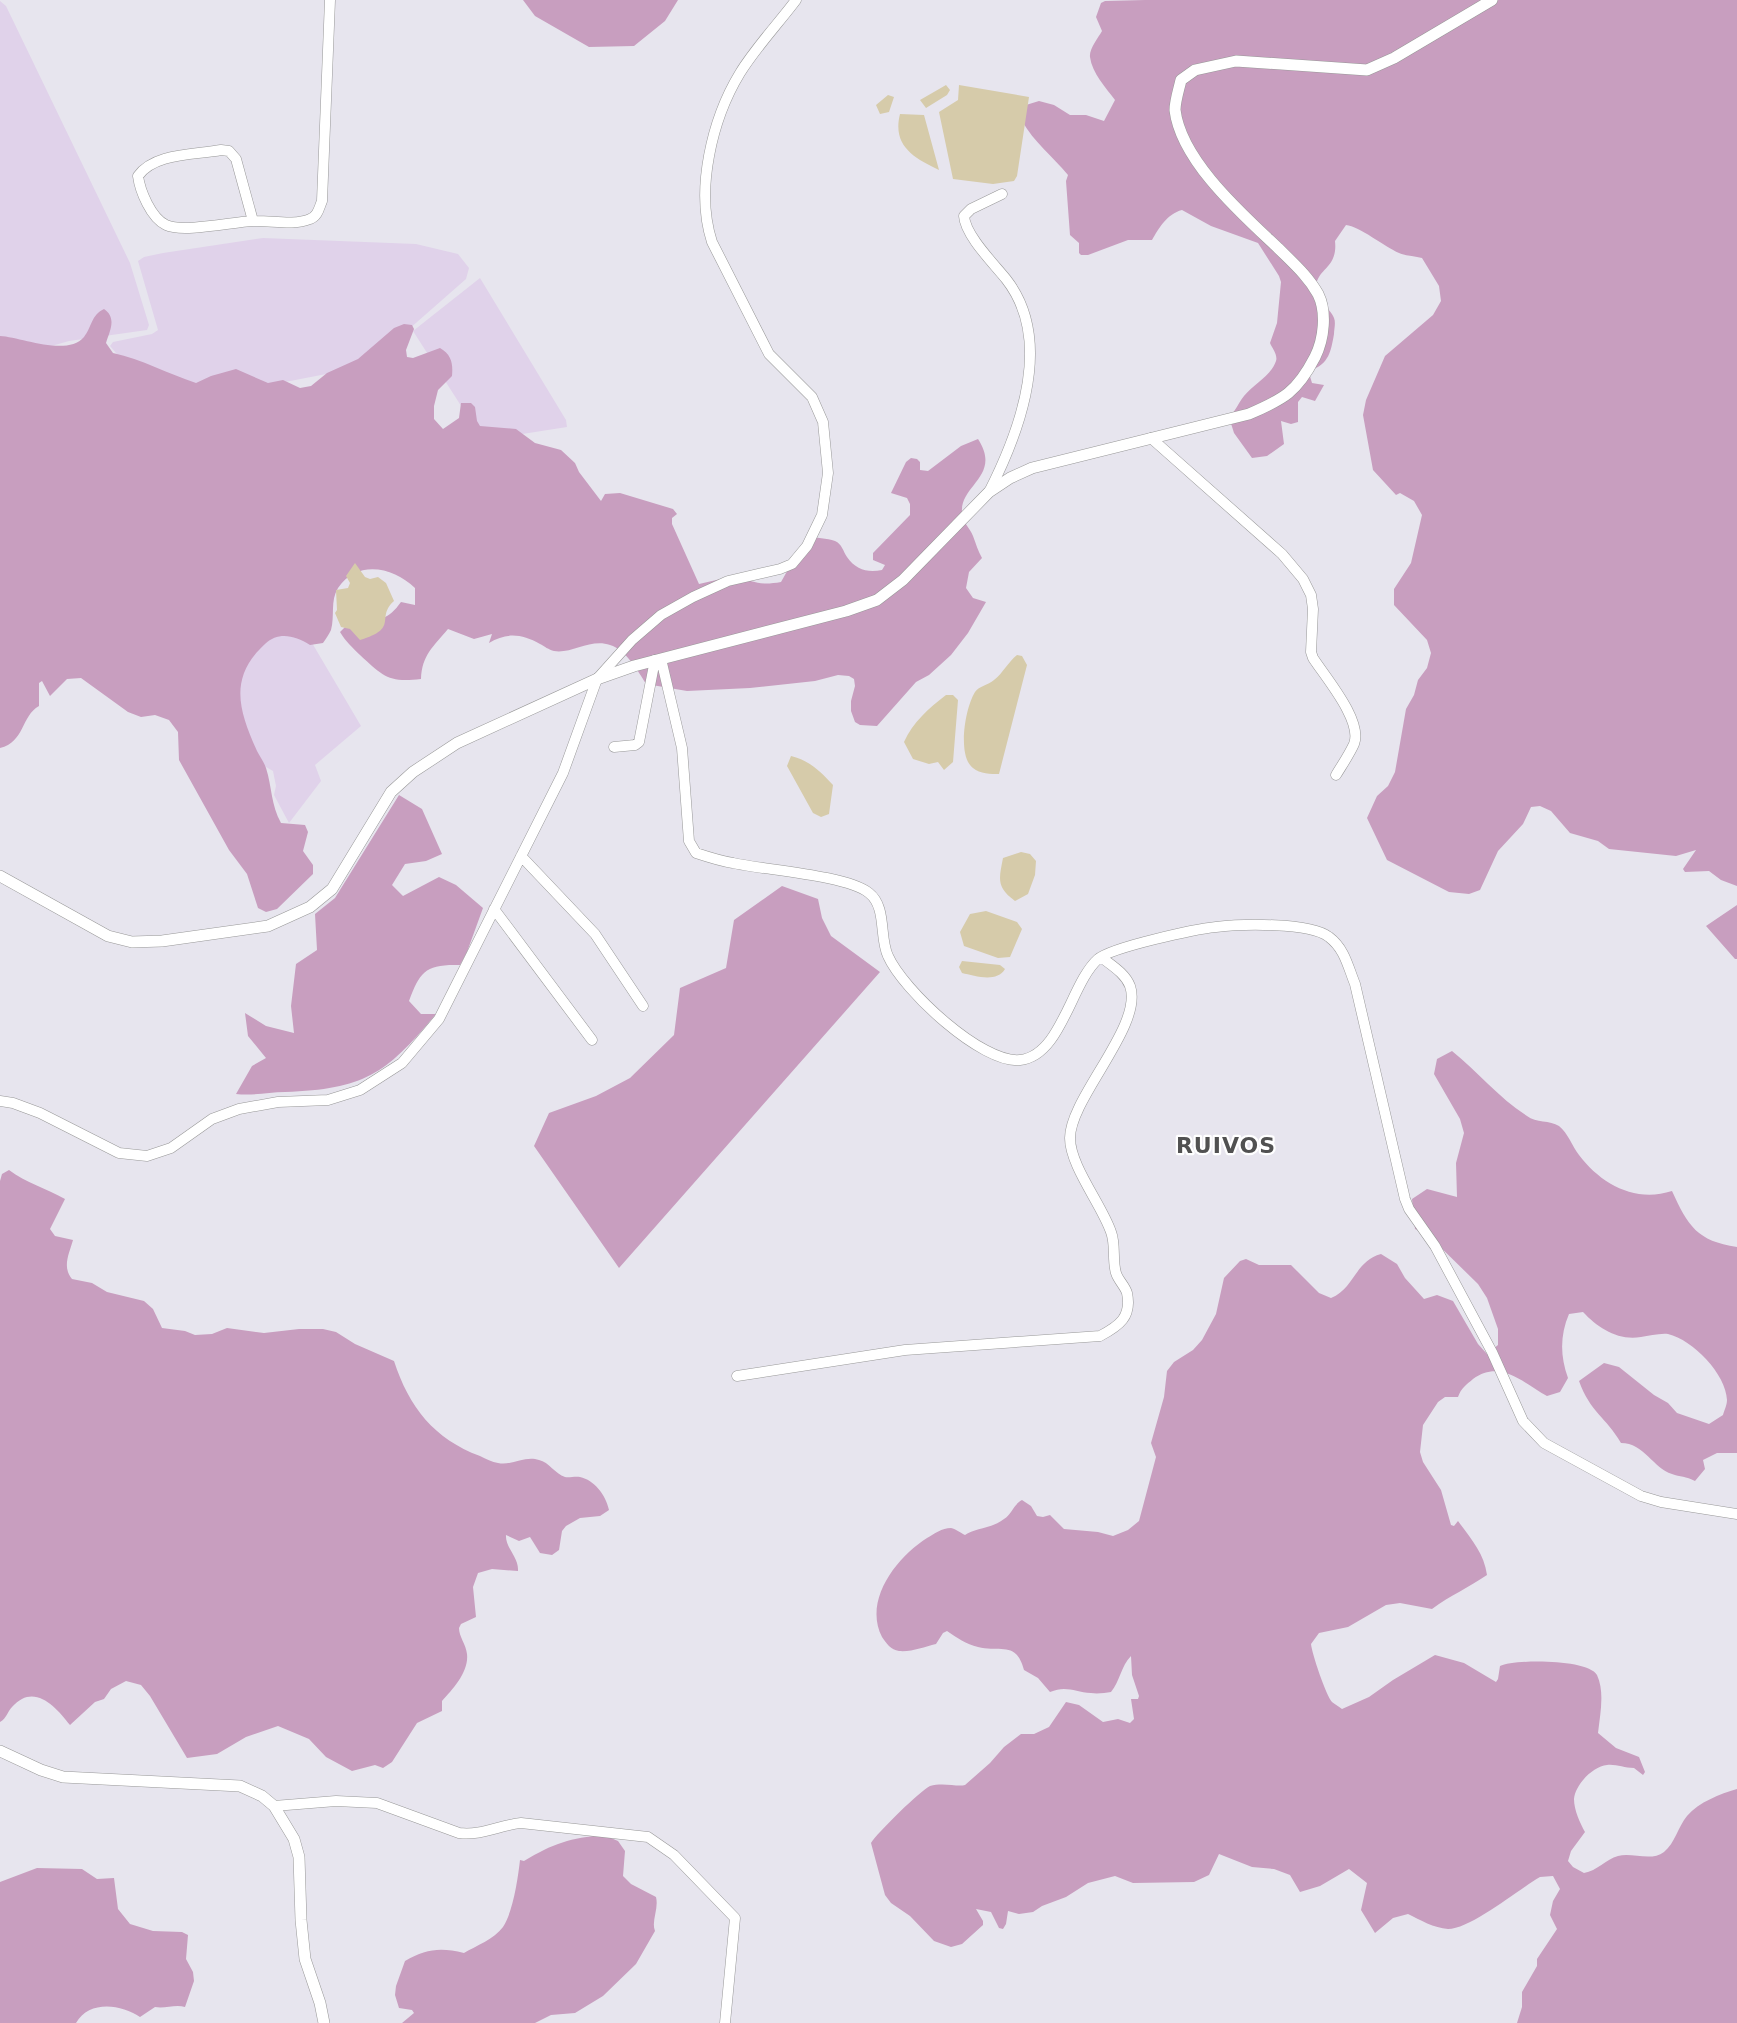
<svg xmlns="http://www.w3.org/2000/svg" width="1737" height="2023" font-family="'DejaVu Sans',sans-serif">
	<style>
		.farmland { fill: #e0d2ea }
		.forest { fill: #c89ebf }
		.water { fill: #d6cbaa }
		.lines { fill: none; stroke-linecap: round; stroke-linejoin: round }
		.minor-casing { stroke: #989898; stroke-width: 11 }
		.tertiary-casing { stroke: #989898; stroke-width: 12 }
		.minor { stroke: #fff; stroke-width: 10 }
		.tertiary { stroke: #fff; stroke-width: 11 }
		.labels { text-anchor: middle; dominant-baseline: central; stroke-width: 4.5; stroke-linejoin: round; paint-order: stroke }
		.district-label { font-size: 22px; font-weight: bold; letter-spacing: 1px; fill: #515151; stroke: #fff }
	</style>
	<rect width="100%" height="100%" fill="#e7e5ee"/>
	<path class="farmland" d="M0,1L6,6L130,263L149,325L147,330L69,341L41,349L0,337Z
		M263,238L416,244L458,254L469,268L466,279L392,344L378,364L171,404L156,400L110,346L113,342L152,334L158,330L138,261L144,257L163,253Z
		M480,278L566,420L567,427L483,440L413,331Z
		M305,631L361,726L315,765L321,781L289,823L274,795L276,786L273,771L259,763L236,711V659L246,643Z"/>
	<path class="forest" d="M523,0H678L665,21L634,46L589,47L535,16Z
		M1145,0H1737V886L1721,880L1709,871L1685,872L1683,869L1696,850L1676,856L1609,849L1598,841L1570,833L1551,811L1540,806L1531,807L1523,824L1498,851L1480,890L1469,894L1449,892L1387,860L1367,818L1377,796L1388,786L1395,772L1406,709L1414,695L1418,680L1427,668L1431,653L1427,640L1394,605V589L1411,563L1422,515L1414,501L1400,493L1396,495L1373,470L1363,415L1366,400L1385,356L1433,315L1441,301L1439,286L1422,258C1415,256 1405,256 1399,253C1385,247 1359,226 1346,225L1335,241C1338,268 1318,268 1316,286C1314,299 1330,307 1334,318C1336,323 1334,329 1334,334C1331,351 1329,364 1311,370L1309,373L1312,383L1324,385L1315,401L1302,397L1298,402V422L1291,424L1281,421L1284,444L1267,456L1252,458L1234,433L1229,417C1236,411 1238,403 1244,396C1254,384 1271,376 1276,361C1278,355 1272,348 1270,343L1277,323L1281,282L1279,276L1258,243L1211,226L1182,210C1167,214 1159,228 1152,240H1128L1088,255H1081L1079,253V243L1070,235L1066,181L1068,175C1052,156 1034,142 1022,121L1026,105L1039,101L1054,105L1070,115H1086L1104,121L1115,100C1106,88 1092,73 1090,57C1089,49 1098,38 1102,31L1096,17L1101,3L1105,1Z
		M104,309C117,318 110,330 106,343L113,353C142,359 168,374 196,383L211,376L236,369L268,383L283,380L300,388L311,386L327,373L358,359L394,328L404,324L412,325L414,329L406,350L407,357L413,358L440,348C452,355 453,364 452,376L438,390L434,406V419L443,429L459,418L461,403H471L475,407L477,421L480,426L516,429L535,443L561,450L575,463L579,472L601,501L605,494L620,493L673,509L677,514L672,518V524L699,584L738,575C754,584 764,585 781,582L807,536C816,538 827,538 835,541C842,544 843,551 847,557C856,570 868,573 882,570L885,565L873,560V553L910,515V504L907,498L891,493L906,462L911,458L917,459L920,462V470L928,471L961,446L978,439C1002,476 960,485 962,512C962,522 970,528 973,536C976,544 978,551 982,558L969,572L966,588L973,598L986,602L968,633L951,655L929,675L916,682L877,726L860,725L855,722L851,711V701L855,686L854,679L849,676L838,675L815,681L750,688L687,691L646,684C638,671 626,650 610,645C591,638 572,654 554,651C549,650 544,646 540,644C522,634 507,632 489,643L492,634L474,639L448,629C433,647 422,655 421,679C388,683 383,676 360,655C352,647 346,642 340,632L351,621C375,621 386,623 401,602L415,605V588C394,567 357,559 338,588C330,601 335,616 331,630C329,634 326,639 323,643L310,645C295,636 279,631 265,644C228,678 239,711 257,751C260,757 264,762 266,768C272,787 271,805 281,823L305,825L308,832L303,851L313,865V874L277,909L266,912L258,908L247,874L229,850L179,760L178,732L169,720L155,715L141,717L128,712L81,678L67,679L50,696L42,681L39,683V706C21,716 25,742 0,748V336C21,337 67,357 84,337C92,327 91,315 104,309Z
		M399,795L422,809L442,854L426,861L405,864L392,885L403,896L439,877L456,885L483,908L467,952L460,965C426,964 420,971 409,1001L421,1014H436C386,1074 365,1089 285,1092C268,1092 253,1096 236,1094L252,1066L266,1058L248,1036L245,1013L266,1026L294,1033L291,1006L296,964L317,950L315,914L335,898Z
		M782,886L818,899L822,918L831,936L880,972L619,1268L534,1146L549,1113L596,1096L630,1078L674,1035L680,988L726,968L734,920Z
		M1737,905V959H1735L1706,926Z
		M1452,1051C1478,1072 1499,1098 1527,1116C1536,1123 1550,1120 1559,1126C1568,1133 1572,1146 1579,1155C1601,1184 1635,1203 1672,1191C1688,1226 1697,1241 1737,1247V1453H1717L1703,1460L1705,1469L1695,1481C1686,1476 1680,1477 1672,1474C1653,1468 1644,1443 1621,1443C1606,1417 1590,1412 1579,1381L1604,1363L1619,1367L1654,1395L1668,1403L1677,1413L1709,1424L1723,1415C1724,1411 1727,1405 1727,1400C1726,1374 1693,1340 1668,1334C1660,1333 1649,1336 1641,1337C1618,1341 1598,1328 1583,1312L1569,1314C1560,1335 1560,1356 1568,1378L1560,1392L1547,1396C1523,1383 1501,1359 1473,1379C1466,1385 1461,1388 1458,1397H1445L1438,1402L1423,1425L1420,1452L1423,1462L1441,1490L1451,1525L1454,1526L1458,1521C1471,1539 1484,1553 1487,1575C1468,1588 1451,1595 1432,1609L1400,1603L1386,1605L1348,1627L1319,1633L1311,1644C1312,1654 1326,1695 1332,1702C1335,1704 1339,1707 1342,1709L1369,1697L1393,1680L1435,1655L1464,1663L1496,1682L1498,1679L1500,1666C1515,1659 1588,1659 1597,1675C1605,1692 1600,1715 1598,1733L1616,1748L1639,1757L1645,1772L1643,1775L1634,1768C1624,1768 1616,1764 1607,1765C1593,1766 1575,1785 1574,1799C1574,1810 1580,1823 1585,1832L1571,1851L1568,1861L1573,1867L1584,1873C1597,1871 1606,1859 1618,1856C1632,1852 1651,1862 1664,1852C1675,1843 1678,1827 1687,1816C1699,1802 1720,1794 1737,1789V2023H1517L1522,2007V1992L1537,1966V1959L1557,1929L1550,1915L1553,1901L1560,1889L1553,1876L1540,1877C1519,1889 1471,1929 1448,1929C1434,1928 1420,1920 1408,1914L1393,1918L1375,1933L1361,1910L1367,1883L1349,1869L1320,1886L1300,1892L1290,1875L1274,1869L1252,1867L1219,1854L1209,1875L1194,1882L1133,1883L1115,1876L1088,1883L1066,1897L1042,1906L1033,1912L1019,1914L1008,1911L1006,1924L1003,1929L999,1928L991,1912L976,1909L983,1921V1925L962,1944L951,1947L934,1941L910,1916L891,1903L885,1895L871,1843C877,1833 921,1790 930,1786C943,1782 957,1787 965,1785L990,1763L1004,1747L1021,1734H1034L1049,1727L1066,1702L1079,1705L1103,1722L1118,1719L1130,1723L1134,1719L1131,1699H1138L1139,1696L1132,1675L1131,1656C1121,1666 1120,1681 1111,1692C1105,1693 1097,1694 1091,1693C1075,1692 1066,1685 1050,1692L1038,1678L1024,1670C1016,1640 1001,1653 978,1647C966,1644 957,1638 947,1631L943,1633L936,1644C924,1647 912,1652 899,1651C891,1650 886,1643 882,1637C863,1600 897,1557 927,1538C934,1534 942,1528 951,1528C956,1529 961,1533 965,1535C974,1528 991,1529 1004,1519C1012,1514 1013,1505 1022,1500L1031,1506L1037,1516L1043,1517L1050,1515L1064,1529L1098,1532L1113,1536L1128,1530L1139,1521L1156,1457L1151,1443L1164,1397L1167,1371L1174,1362L1193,1350L1202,1340L1216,1314L1224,1278L1240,1261L1246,1259L1259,1265H1291L1319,1293L1331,1298C1354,1289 1355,1261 1381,1254L1397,1264L1405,1278L1424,1299L1437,1295L1453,1301L1478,1344L1487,1354L1498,1345V1329L1487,1298L1478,1284L1427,1234L1415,1229L1412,1199L1427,1189L1457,1197L1456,1163L1464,1133L1460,1119L1434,1074L1437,1059Z
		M9,1170C26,1183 46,1188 65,1199L50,1229L55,1236L73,1240C69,1254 62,1267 72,1279L92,1283L107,1292L144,1301L153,1309L162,1328L185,1331L195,1335L212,1334L227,1328L264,1333L299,1329H323L336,1332L355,1344L394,1361C409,1407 434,1439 480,1456C486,1459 492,1462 498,1463C512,1466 525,1455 539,1460C549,1462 555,1474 565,1477C569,1478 575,1476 580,1477C594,1480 606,1495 609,1510L600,1516L580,1518L566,1526L562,1531L559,1550L552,1555L540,1553L530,1537L519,1541L506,1535C505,1548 519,1557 518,1571L492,1569L478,1573L473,1587L476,1617L461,1624L459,1628C459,1637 466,1644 467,1654C469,1672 453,1689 442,1701V1711L417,1723L392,1762L383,1768L375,1765L352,1771L326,1757L309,1739L278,1726L246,1737L217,1754L187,1758L150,1696L141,1685L126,1681L111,1689L104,1699L95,1702L70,1725C56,1707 34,1682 12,1707C7,1712 7,1718 0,1722V1181L2,1174Z
		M604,1835L618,1841L625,1851L623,1876L631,1884L656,1897C659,1909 651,1921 655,1931L636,1964L603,1996L575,2013L551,2015L535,2023H402L414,2013L412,2010L399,2008L395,1995L396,1986L405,1961C426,1949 440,1947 464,1953C476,1946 494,1939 503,1927C513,1912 518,1878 520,1860L524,1861C554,1843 570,1838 604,1835Z
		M37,1868L82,1869L97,1879L114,1878L118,1909L130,1924L153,1931L182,1932L188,1935L186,1959L193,1972L194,1981L185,2007C175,2004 165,2009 155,2007L140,2017C121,2004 89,2000 76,2023H0V1882Z"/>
	<path class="water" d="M946,85L950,90L947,95L926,108L920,100Z
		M959,85L1029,97L1017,176L1014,181L993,184L953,179L939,112L958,100Z
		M888,95L894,97L889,112L880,114L876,105Z
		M900,114L924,115L939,170C914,158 892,146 900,114Z
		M355,563L365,577L370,579L378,577L386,583L394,601C375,618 400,628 360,640L350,629L341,627L335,613L337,610L336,590L348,588L350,583L346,576Z
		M1017,655L1022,656L1027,665L999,774C991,774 980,774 973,768C957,756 965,708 975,692C979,686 988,685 994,680C1003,673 1008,662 1017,655Z
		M946,695H953L958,700L953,762L944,770L938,762L929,764L913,759L904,742C913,722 929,708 946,695Z
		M791,756C809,760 821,772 833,785L829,814L821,817L813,813L787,766Z
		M1021,852L1030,854L1036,861L1035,875L1028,894L1015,901C996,887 999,879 1003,858Z
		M986,911L1017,922L1022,929L1010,957L998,958L964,946L960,932L970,914Z
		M962,961L1000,965L1005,969C997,983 975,976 962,973L959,967Z"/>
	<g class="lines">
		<g class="minor-casing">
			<path id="minor" d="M253,221L236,159L229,151L221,150C194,155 154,153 138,176C140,191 151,218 166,225C183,233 232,222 253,221C271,220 293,226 310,219C318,216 319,208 322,201L330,0
				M1151,438L1282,554L1303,579L1311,595L1313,609L1311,652L1313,658C1326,678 1363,721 1354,744C1349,755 1342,765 1336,775
				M989,492C1020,431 1054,340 1006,279C994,264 965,235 964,216L971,209L1002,194
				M661,659L682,748L689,841L696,853C708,857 720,861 733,863C764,870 846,875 869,893C887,907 879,937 888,956C903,990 982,1064 1020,1060C1061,1056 1071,983 1098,959C1112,947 1196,929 1216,927C1241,924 1310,922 1329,937C1345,949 1348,967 1355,984L1405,1199L1409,1209L1435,1246L1492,1352L1523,1421L1544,1443L1641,1496L1661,1502L1737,1514
				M614,747L635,745L639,742L655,660
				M521,856L595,934L643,1006
				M494,909L592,1040
				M0,1101L13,1103L40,1113L119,1153L147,1156L171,1148L212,1119L239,1109L278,1102L328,1100L360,1090L402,1063L439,1019L563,773L597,679L632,640L661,615L693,597L728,581L780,569L792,564L807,546L822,515L828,473L823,422L812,397L769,354L712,242C695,190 712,119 740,73C756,47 778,24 796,0
				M737,1376L905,1350L1100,1336C1119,1326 1132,1317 1127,1293C1125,1286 1118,1280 1116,1273C1112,1260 1116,1245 1111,1232C1102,1205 1070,1166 1070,1138C1070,1098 1144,1025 1130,986C1125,973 1111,965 1101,957
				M274,1806L336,1801L377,1803L459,1833C481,1836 500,1825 521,1823L648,1837L674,1855L735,1918L725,2023"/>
		</g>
		<g class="tertiary-casing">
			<path id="tertiary" d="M0,876L108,936L132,942L162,941L268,926L310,907L332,889L391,792L413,772L457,743L597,679L634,666L846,611L877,600L903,580L989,492L1010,478L1032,468L1249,414C1284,399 1297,392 1315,357C1324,339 1327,312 1318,294C1308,276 1293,263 1278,248C1243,215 1181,161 1175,110C1175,101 1179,89 1181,80L1195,70L1236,61L1367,70L1394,58L1492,0
				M0,1751L41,1770L63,1777L240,1786L262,1796L274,1806L294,1839L299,1857L301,1920L305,1959L320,2003L324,2023"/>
		</g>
		<use href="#minor" class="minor"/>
		<use href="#tertiary" class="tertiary"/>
	</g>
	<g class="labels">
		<g class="district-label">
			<text x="1226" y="1145">RUIVOS</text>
		</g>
	</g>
</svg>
